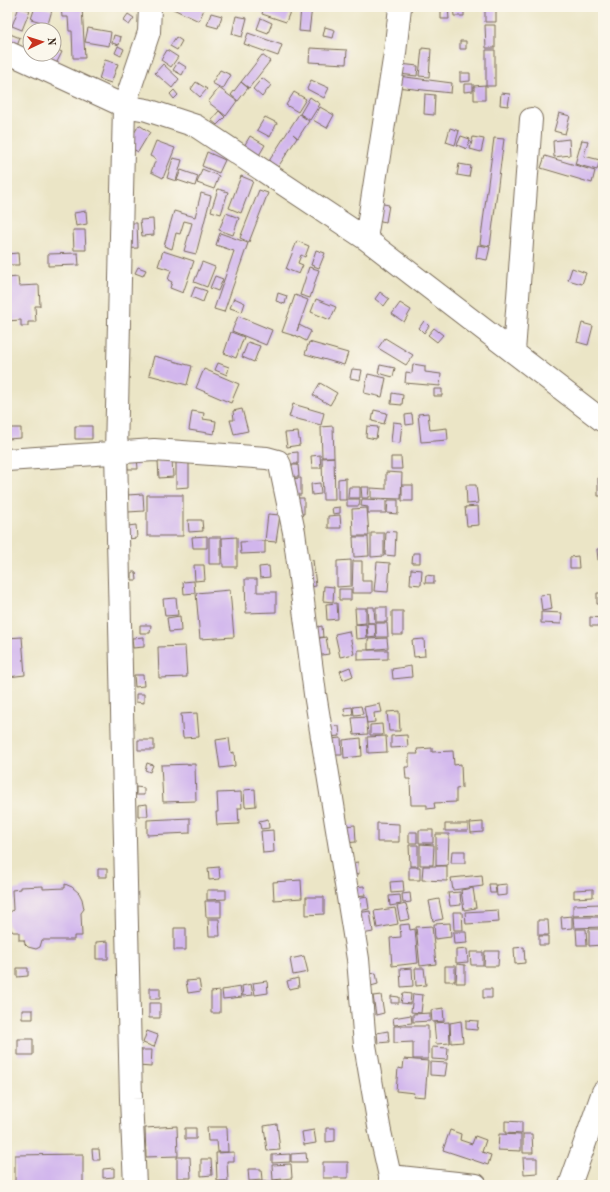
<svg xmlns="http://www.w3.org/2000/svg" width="610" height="1192" font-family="'Old Standard TT',serif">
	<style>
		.building { fill: #d1b6ed }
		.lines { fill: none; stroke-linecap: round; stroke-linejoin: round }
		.minor-casing { stroke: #796b59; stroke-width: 24 }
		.minor { stroke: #fff; stroke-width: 22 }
	</style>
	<rect width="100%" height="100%" fill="#fbf7ec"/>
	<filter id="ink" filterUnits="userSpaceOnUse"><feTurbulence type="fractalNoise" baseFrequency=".025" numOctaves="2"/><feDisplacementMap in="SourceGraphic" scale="8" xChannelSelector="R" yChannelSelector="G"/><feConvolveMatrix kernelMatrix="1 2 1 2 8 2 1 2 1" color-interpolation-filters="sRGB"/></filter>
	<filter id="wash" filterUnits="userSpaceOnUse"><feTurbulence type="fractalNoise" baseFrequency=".012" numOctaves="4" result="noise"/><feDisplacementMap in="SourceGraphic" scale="16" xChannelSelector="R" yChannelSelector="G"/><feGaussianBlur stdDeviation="0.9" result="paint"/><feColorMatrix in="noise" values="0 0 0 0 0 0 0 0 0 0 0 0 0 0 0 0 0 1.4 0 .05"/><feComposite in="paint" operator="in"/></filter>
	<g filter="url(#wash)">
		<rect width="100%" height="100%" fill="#ebe5c6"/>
		<g id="blocks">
			<path class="building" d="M19,7L30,10L22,30L12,26Z
				M35,7H42L52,10L48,24L31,19Z
				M61,7H82L85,58H73L72,31H69L68,17H62Z
				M171,7H205L199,21L171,8Z
				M264,7H285L291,9L286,22L262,14Z
				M301,7H312L309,32L299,31Z
				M441,7H448L449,19H441Z
				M453,7H464V16H454Z
				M485,7H496V22H485Z
				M211,13L222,16L218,28L207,25Z
				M128,14L134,18L129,25L123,21Z
				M236,16L247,18L242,37L232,34Z
				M261,18L272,23L268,33L257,29Z
				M485,25H495V48H486Z
				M325,27L335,30L333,38L323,36Z
				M88,28L111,32L109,46L85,42Z
				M248,33L282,45L278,56L244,44Z
				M10,34L20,38L17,46L7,42Z
				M114,35L121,37L119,45L112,43Z
				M176,37L182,41L177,50L170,46Z
				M460,41H466V49H460Z
				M118,46L124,49L121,56L115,53Z
				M54,48L62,52L55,66L43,60L46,54H54Z
				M310,48L347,50L346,64L309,62Z
				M422,48L431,49L429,77L419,76Z
				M167,50L178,57L171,67L161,60Z
				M486,50H495V86H486Z
				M262,55L270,61L249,88L241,82Z
				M105,60L118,64L111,83L99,79Z
				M178,62L186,67L182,75L173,70Z
				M163,64L179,79L172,88L155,73Z
				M400,64L418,66L417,76L399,74Z
				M220,70L231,75L223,89L212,83Z
				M460,73H470V81L460,82Z
				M398,76L452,83L451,93L396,87Z
				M262,78L271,85L262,97L253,89Z
				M311,80L329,88L324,98L307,89Z
				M196,82L207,89L200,97L191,89Z
				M241,82L248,88L238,101L231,95Z
				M464,84H473V91L464,92Z
				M485,85V100H474V86Z
				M219,88L237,101L226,116L208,102Z
				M174,90L178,95L174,99L170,94Z
				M294,92L306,99L298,112L286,105Z
				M501,93L510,94L508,106L500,105Z
				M425,94L435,95L434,115L424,114Z
				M310,97L320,104L310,120L300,114Z
				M320,107L334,115L327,128L313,120Z
				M219,111L225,117L217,125L211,120Z
				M559,113L570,116L565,134L554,131Z
				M299,114L309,121L298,138L293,134L297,138L278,167L269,161Z
				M265,117L277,123L270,137L257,130Z
				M139,125L150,132L138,152L127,145Z
				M450,128L459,131L455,145L446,142Z
				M250,136L265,145L258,157L243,148Z
				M461,136L470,139L467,149L457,145Z
				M473,137L484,139L481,152L470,149Z
				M494,138L504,139L490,246L480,244Z
				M569,139L570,155L554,157L553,141Z
				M582,140L588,141L584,156L600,160L597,170L575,164Z
				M156,141L175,148L163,178L151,172L156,159L150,156Z
				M207,152L225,160L219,173L202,166Z
				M545,156L595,171L592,183L541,168Z
				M173,158L182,160L176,181L167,178Z
				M459,164L471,166L469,177L457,175Z
				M202,169L219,176L214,189L197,183Z
				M181,170L198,176L195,186L177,180Z
				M241,176L253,181L241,213L229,208Z
				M218,189L228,192L221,214L211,211Z
				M259,190L268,193L249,242L240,238Z
				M201,193L211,196L196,254L184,251L192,223L184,221L180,234L176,233L172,249L164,246L174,211L195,217Z
				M378,203L389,205L386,222L376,220Z
				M86,211L87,224L76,226L74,213Z
				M226,213L239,218L233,235L219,230Z
				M153,219L154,235L142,236L140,220Z
				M119,223H137L138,248L120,249Z
				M73,230H85L86,250H74Z
				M220,233L248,243L224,312L214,309L234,251L216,245Z
				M297,241L309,246L305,257L301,255L298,263L303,265L299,274L286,269Z
				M478,245L490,247L487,260L476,258Z
				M316,250L325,253L319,268L311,265Z
				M163,251L194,261L183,293L170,288L172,282L168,280L171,270L158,266Z
				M18,253L19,265H7V254Z
				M78,253L79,265L48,266V254Z
				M202,262L215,267L207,287L194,282Z
				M138,267L146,270L143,276L135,273Z
				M309,267L319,270L310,298L300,295Z
				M572,268L586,273L582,284L568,280Z
				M215,276L223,279L218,291L210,288Z
				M18,277L19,286L39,285L40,306H35L36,322H28V326H21V320L7,321V278Z
				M195,287L207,291L203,302L191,297Z
				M380,292L389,299L384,306L375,299Z
				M278,293L287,296L285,304L276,301Z
				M295,295L308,300L297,331L299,325L311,331L306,341L295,335V336L282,332Z
				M234,298L245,303L242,312L230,308Z
				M316,299L336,307L330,320L311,312Z
				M400,303L411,310L404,322L392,314Z
				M238,316L272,330L266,345L232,331Z
				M424,321L429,326L424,333L419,328Z
				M582,323L593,326L588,345L577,342Z
				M434,328L443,335L437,342L428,335Z
				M231,332L244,337L236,358L224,353Z
				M385,338L413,355L406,365L378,348Z
				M248,342L260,346L254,362L242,357Z
				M309,342L348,353L344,365L305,354Z
				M154,356L192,366L187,385L149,375Z
				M218,363L229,367L227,375L215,370Z
				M413,364L425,366V372L441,374L440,386L405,383L406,372L412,373Z
				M380,365L395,368L393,377L378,373Z
				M204,369L239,384L231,403L196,388Z
				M352,369L362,370L360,380L350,378Z
				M368,374L386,378L382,397L364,393Z
				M320,383L337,393L330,405L313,395Z
				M434,389H442V396H434Z
				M392,393L403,395L402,405L391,404Z
				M293,404L324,413L321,425L289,417Z
				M242,409L248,431L234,434L230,420H234L233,411Z
				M374,410L387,413L384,424L372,421Z
				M192,411L204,413L203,419L216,421L214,434L189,430Z
				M428,413L430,430L447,428L448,440L421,442L418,414Z
				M412,414L413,424L406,425L405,415Z
				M393,422L402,423L400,443L391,442Z
				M75,426H92V439H75Z
				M333,426L334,457H322L321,427Z
				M367,426L378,427L376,439L366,437Z
				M8,428H21V438L8,439Z
				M298,432L300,445L287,447L285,433Z
				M298,452V464H288V453Z
				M320,455L321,468H312L311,456Z
				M137,457L138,469H128L127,458Z
				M334,457L335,500H323L322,458Z
				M391,457H401L402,469H391Z
				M172,460L173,477L159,478L158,461Z
				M176,462H189V487L176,488Z
				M287,465H298L299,477H288Z
				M386,472L402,473L401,499L371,498V488L386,489Z
				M301,478V495H289L288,479Z
				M346,478V500H338V479Z
				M598,478H603V496H598Z
				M320,483L321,494L312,495L311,484Z
				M402,485H413V501H402Z
				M466,485H476L478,503L467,504Z
				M349,487H360V498H348Z
				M361,487H369L368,498H362Z
				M143,494L144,511L128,512L127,495Z
				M147,495H183V536H147Z
				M292,498H304V514H292Z
				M347,499H360L359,506H347Z
				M362,499L386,500V513H368V507L361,506Z
				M388,500H398V514L387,513Z
				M478,506L479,525L467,526L465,507Z
				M340,507V513L333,514L332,508Z
				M367,508L369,536H353L352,509Z
				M268,514L280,515L276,542L265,541Z
				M340,515L341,528H328V516Z
				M188,520H202L203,531L189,532Z
				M136,525L137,538L128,539V526Z
				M386,531L396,532L395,556L385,555Z
				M371,533H384V556L371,557Z
				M207,536V548H193L192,537Z
				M209,537H221V564H209Z
				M237,537V567H223L222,538Z
				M353,537H368L369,556L354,557Z
				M265,541V553L241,554L240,542Z
				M597,549H603V560H598Z
				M413,553H420V563H412Z
				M578,556L579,568H570V557Z
				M313,560L316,586L304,588L301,562Z
				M351,560V586L337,587V561Z
				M353,561H362V581H372V593H352Z
				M377,562L390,563L388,592L374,591Z
				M194,565H204L205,580L195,581Z
				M269,566L270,577L260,578L259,567Z
				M411,569L422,570L421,585L410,584Z
				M132,572H136L137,580H132Z
				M426,575L434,576V583H425Z
				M245,579H257V592H276V612L246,613Z
				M194,581L195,593L184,594L183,582Z
				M324,586L334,587L333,602L323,601Z
				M339,589H351V600H339Z
				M230,590L234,637L200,639L196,593Z
				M597,593H603V604H597Z
				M550,594L552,609L542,611L540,595Z
				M176,598L178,615L165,616L163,599Z
				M337,603L338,619L327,620L326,604Z
				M367,607H374L375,623H368Z
				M376,607H387V622H376Z
				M355,608H366V623L356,624Z
				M392,611H403V635H392Z
				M541,612L562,613L561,624L541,623Z
				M180,616L181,631L169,632L167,618Z
				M590,617L603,618V626H590Z
				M367,623H375L376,637L368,638Z
				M376,623H387L388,637H376Z
				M366,624L367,638L356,639L355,625Z
				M140,625H151L150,633H140Z
				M322,626L323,637L315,638L313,628Z
				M349,631L354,654L340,657L335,634Z
				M22,637L25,675L8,677L7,638Z
				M144,637V647L133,648L132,638Z
				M326,637L329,654L316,656L314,639Z
				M387,638L388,648L368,650V639Z
				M424,639L425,656L414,657L412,640Z
				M185,646L187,677L159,678L158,647Z
				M358,650H388V659L358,660Z
				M411,666L412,677L393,679L392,669Z
				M350,667L353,676L343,680L340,671Z
				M134,675H143L144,686L135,687Z
				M136,694H144V703L136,702Z
				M380,704L382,712L374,713L375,722L367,723L364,707Z
				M361,706L363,714L354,715L353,707Z
				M352,707L353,715L345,716L344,708Z
				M399,711L400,731H389L387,712Z
				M197,713L199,737L183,738L181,714Z
				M366,717L368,734L354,735L352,718Z
				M382,724L383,735H370V725Z
				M339,726L340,736L328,737L327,727Z
				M407,735L408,747L391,748V736Z
				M386,736L387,752L368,753L367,737Z
				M229,738L231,753L234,752L235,766L220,768L216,740Z
				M341,738L342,755H331L330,739Z
				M361,738L362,756L344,758L343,740Z
				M138,740H154V750H138Z
				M432,748V752L453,751L454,765L461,764L462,788L456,789V802L434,803L435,808L427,809V805H411L410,779H406L405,767H409V754H418L417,749Z
				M147,763L153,765L150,772L145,770Z
				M195,764L196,801L163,802L161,765Z
				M136,787L144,788V795H136Z
				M255,789L256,806L245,807L244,790Z
				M241,792L242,808H238L239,824L217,825L216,812H218L217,793Z
				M147,804L148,816H138V805Z
				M190,818V833L147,835V820Z
				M268,819L269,828L261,829L259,821Z
				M483,822V832L471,833L470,823Z
				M377,823L399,824V842H377Z
				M445,824H468V831H445Z
				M355,825L356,842L345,843L343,826Z
				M273,830L274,852L263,853L261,831Z
				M419,830H433V843H419Z
				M409,832H417V843H409Z
				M436,834H449L448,865L436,866Z
				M420,844L434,845L433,865H420Z
				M409,845H418V866H410Z
				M452,851H465V863H451Z
				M358,862L359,874L352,875L350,863Z
				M423,866H447V881L422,880Z
				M219,867L220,879L209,880L208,868Z
				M409,867H420V880H409Z
				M98,869H107V877H98Z
				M482,875L483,886L453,890L451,878Z
				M301,880L302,898L274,900L273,882Z
				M403,881L404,892L391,893L390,882Z
				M65,884L72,887L79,893L82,899L84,909L81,913L82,936H74V940H42L40,947L36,949L28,947L25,944L24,940H19V932H13L9,927L7,919L9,913L13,910L12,890L20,889V887L43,886V889L65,888Z
				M489,884H495L496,893H490Z
				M507,884V895L497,896L496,885Z
				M364,886L365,895L355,896L354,887Z
				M473,888L476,908L464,910L461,890Z
				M593,889V897L574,898V890Z
				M207,890H226V899L207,900Z
				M460,892L461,905L450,906L448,893Z
				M410,893L411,902L403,903L402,894Z
				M400,895L401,904L390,906L389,896Z
				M367,896L369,909L359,911L357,898Z
				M306,897H324V914L306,915Z
				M439,899L443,919L433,921L429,901Z
				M205,901H221V917H206Z
				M406,904L410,919L400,921L397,906Z
				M601,904L602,915L573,916V905Z
				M395,908L398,924L377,928L374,911Z
				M498,910L499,922L466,924L465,912Z
				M370,911L373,932L362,934L358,913Z
				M453,912H462L463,930H454Z
				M572,916V928L562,929L561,917Z
				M573,917H602V927L574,928Z
				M208,919H219L220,936H209Z
				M538,920H548L549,935H538Z
				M450,923L451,937L435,939L434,924Z
				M409,924L410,930L415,929L418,963L392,966L390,938L401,937L400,925Z
				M432,926L436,964L420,966L416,927Z
				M174,928H186V950H174Z
				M576,929H586L587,945H577Z
				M589,929H600L601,945L589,946Z
				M453,932H466L467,943L454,944Z
				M539,936H548V945H539Z
				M108,941V959H96V942Z
				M524,947L525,963L515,964L514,948Z
				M467,949L468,962L456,963V950Z
				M485,951H499L498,966H484Z
				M470,952H483V965H471Z
				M304,956L308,972L293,975L290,959Z
				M457,964L465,965V983H456Z
				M445,966H455V981H445Z
				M17,968H28V976L17,977Z
				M412,968L413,986L401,987L400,969Z
				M415,968H424L426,985L416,986Z
				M376,973L378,984L371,986L369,974Z
				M298,978L299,987L289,989L287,981Z
				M199,980L201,991L188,993L186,981Z
				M267,981L268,993L255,995L253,983Z
				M251,984L253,995L243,996L242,986Z
				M240,987L242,997L223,999L222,990Z
				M150,988H160V999H150Z
				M483,989H492V998H483Z
				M220,991V1013H211V992Z
				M403,993L411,994L410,1004L401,1003Z
				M413,994L423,995L421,1013L411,1012Z
				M381,995L384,1013L376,1015L373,996Z
				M391,996L399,997V1003H391Z
				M149,1003H160V1018H149Z
				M443,1008L444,1021L432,1022L431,1010Z
				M22,1010H33V1019H22Z
				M430,1013V1021L413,1022V1014Z
				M411,1015L412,1023L394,1025L393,1018Z
				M466,1020L478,1021L477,1030L466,1029Z
				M461,1021L463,1042L451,1043L450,1023Z
				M449,1022L450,1043L436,1044L434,1023Z
				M394,1026H428V1059H413V1042L394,1043Z
				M147,1031L158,1035L154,1047L143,1043Z
				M388,1031L389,1042L378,1043L377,1033Z
				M18,1039H33V1055H18Z
				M432,1047L448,1048L447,1060L432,1059Z
				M138,1050H152L151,1067L138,1066Z
				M404,1059L428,1061L425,1097L413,1096L414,1093L396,1091L398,1068L403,1069Z
				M430,1062L447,1063L445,1076L430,1075Z
				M505,1121L522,1122V1134L505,1133Z
				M277,1124L280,1150L267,1151L264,1126Z
				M177,1126L178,1156L146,1157L145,1128Z
				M207,1127H227L228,1152H218L217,1141H208Z
				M185,1128H196V1139H185Z
				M326,1128H335V1141L326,1142Z
				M314,1130L316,1143L304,1145L302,1132Z
				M450,1130L461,1134L460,1140L472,1144L475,1136L486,1140L482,1152L491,1155L488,1165L443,1150Z
				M499,1134L521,1135V1151L498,1150Z
				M523,1134H532L533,1153H523Z
				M92,1149H99L100,1160H93Z
				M234,1152V1161H227L228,1181H217L216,1153Z
				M306,1153L307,1162H291V1154Z
				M83,1154V1185H15V1155Z
				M290,1154V1162L272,1163V1155Z
				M177,1157H190L191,1178H177Z
				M523,1158H537V1173L524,1174Z
				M201,1159H211L212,1175L201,1176Z
				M323,1162H348V1178H323Z
				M291,1164L292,1178L273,1180L272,1165Z
				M114,1168V1177L103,1178V1169Z
				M248,1169H261L262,1180L249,1181Z
				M282,1180L283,1185H272L271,1181Z
				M226,1181V1185H218V1182Z
				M270,1181L271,1185H246V1183Z"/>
		</g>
	</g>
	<g filter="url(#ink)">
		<use href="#blocks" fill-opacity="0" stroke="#796b59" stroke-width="1"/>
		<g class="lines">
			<g class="minor-casing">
				<path id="minor" d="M7,52L124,106L147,110L196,126L366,239L603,421
					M366,239L395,53L400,7
					M514,352L531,119
					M7,460L154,450L267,458L278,461L280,465L294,532L315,694L358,959L365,1045L380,1132L390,1176V1185
					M390,1176L476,1185
					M135,1185L131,1099L116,452L124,106L149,32L150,7
					M570,1185L603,1092"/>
			</g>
			<use href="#minor" class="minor"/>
		</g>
	</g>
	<rect width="610" height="1192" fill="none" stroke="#fbf7ec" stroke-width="24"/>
	<g transform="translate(42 42) rotate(86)"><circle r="19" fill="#fbf7ec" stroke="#aea59a"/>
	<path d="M0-3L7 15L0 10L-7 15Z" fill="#c8321e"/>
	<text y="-6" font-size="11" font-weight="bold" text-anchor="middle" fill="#3b2a1e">N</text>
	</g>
</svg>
